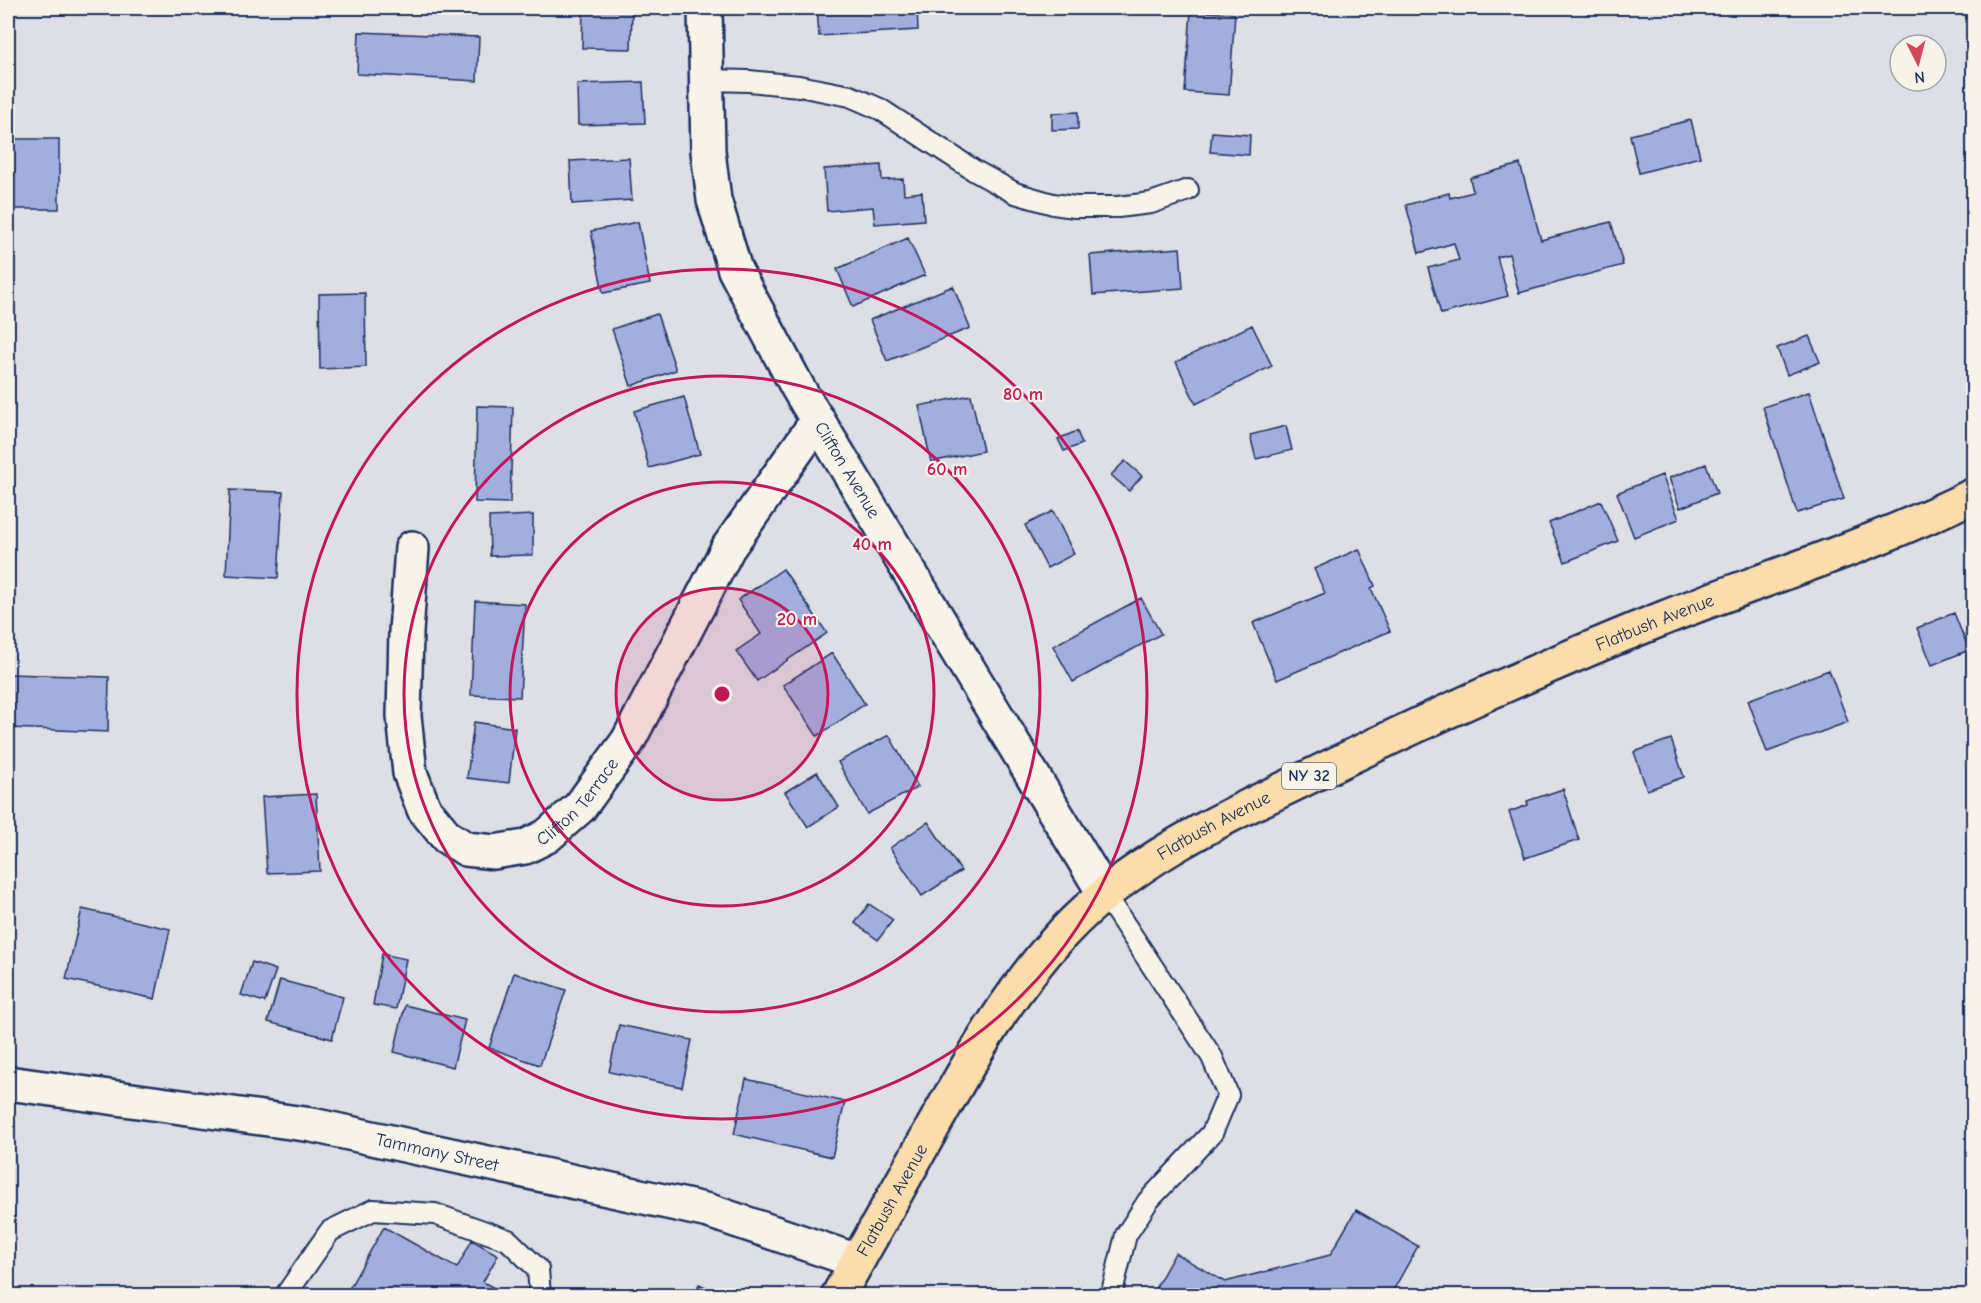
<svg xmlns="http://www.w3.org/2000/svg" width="1981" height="1303" font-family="'Comic Neue',sans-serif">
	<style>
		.building { fill: #a4aede; stroke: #1b2f5e; stroke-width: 1.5 }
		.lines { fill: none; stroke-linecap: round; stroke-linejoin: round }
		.lane-casing { stroke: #1b2f5e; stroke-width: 24 }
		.street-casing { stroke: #1b2f5e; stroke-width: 38 }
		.primary-casing { stroke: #1b2f5e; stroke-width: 38 }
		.lane { stroke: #f7f3e8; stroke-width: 20 }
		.street { stroke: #f7f3e8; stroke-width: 33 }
		.primary { stroke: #fbddab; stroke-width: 33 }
		.ring { fill: none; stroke: #c2185b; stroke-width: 3 }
		.labels { text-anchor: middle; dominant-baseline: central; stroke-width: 4.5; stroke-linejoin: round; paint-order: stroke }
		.shield { fill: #f7f3e8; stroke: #5d6a87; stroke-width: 1.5 }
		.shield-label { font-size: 16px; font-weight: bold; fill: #1b2f5e }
		.street-label { font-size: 18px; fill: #1b2f5e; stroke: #f7f3e8 }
		.centre { fill: #c2185b; stroke: #f7f3e8; stroke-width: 3 }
		.ring-label { font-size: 18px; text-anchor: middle; font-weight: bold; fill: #c2185b; stroke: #f7f3e8; stroke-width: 4.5; stroke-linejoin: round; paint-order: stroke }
	</style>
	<rect width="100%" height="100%" fill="#dedee5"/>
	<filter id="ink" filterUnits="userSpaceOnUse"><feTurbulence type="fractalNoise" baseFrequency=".0167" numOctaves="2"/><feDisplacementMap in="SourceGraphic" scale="12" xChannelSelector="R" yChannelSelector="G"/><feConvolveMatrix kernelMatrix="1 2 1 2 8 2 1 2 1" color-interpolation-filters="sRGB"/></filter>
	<g filter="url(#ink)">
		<path class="building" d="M583,8H632L631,49L582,48Z
			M817,8H917L918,30L819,36Z
			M1191,11L1235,14L1229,95L1185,92Z
			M359,32L479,37L477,81L357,74Z
			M643,82L645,123L578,125L577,84Z
			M1078,112V129L1052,130V113Z
			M1691,120L1700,157L1639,173L1630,135Z
			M1212,132L1250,135L1249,155L1210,152Z
			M8,139H59V209H8Z
			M629,158L632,200L572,204L570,161Z
			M1520,164L1541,240L1611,222L1623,265L1519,293L1509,254L1497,257L1508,296L1441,314L1428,268L1459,260L1454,243L1419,253L1406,205L1449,193L1450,198L1473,192L1470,178Z
			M881,165L882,180L903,179L904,194L922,192L924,220L875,224L873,207L827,211L824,169Z
			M638,222L650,284L603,293L591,231Z
			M908,238L925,275L853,307L837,269Z
			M1180,248L1183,288L1093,295L1090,255Z
			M953,286L970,328L887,361L870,320Z
			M365,293L366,367L320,369L319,294Z
			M657,314L676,370L631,386L612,329Z
			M1252,325L1272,366L1196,404L1176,362Z
			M1809,336L1820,362L1787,375L1777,348Z
			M1809,392L1844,499L1797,513L1763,407Z
			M971,395L983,451L931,462L919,406Z
			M684,397L700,454L649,468L634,411Z
			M477,406L513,407L510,503L475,502Z
			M1286,426L1292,450L1256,459L1250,435Z
			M1077,431L1082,444L1064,451L1058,439Z
			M1125,461L1142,476L1129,491L1111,475Z
			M1706,464L1717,493L1680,508L1669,478Z
			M1662,475L1679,519L1634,537L1617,493Z
			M230,490L283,492L278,578L226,575Z
			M1601,501L1618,541L1565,562L1549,523Z
			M1053,511L1074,554L1047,568L1025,525Z
			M533,515V555L490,556L489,517Z
			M1359,549L1375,586L1371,588L1390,631L1277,680L1253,623L1325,593L1314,569Z
			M783,569L827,633L757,681L736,651L761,634L738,600Z
			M1141,598L1161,634L1073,682L1053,646Z
			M475,601L525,604L520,697L471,695Z
			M1954,613L1969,650L1932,665L1917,628Z
			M832,653L865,704L817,736L783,685Z
			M1829,670L1848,722L1767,752L1748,700Z
			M8,674L109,677L108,732L8,728Z
			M474,722L515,728L509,783L467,778Z
			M889,735L918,787L867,814L838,762Z
			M1671,739L1684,777L1647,790L1634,752Z
			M817,772L839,807L808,827L785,792Z
			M1563,789L1579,840L1525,858L1509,812L1528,805L1527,801Z
			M316,794L320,871L267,873L262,797Z
			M928,822L961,871L922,896L890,848Z
			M869,904L893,920L878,940L855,923Z
			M82,909L170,929L155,999L66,979Z
			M382,954L406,959L396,1009L373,1005Z
			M252,962L276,970L265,1002L241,995Z
			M514,973L566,990L540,1065L489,1048Z
			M280,980L343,997L332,1039L268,1022Z
			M405,1005L465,1020L453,1067L394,1052Z
			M619,1025L692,1040L682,1087L609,1072Z
			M746,1079L845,1102L832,1157L734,1134Z
			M1356,1210L1418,1246L1390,1296H1151L1175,1253L1225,1282L1330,1255Z
			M384,1227L457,1268L472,1240L498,1255L483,1282L507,1295L345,1296Z
			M699,1284L725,1296H694Z"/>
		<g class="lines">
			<g class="lane-casing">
				<path id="lane" d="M706,80L749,81L799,86L850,96L880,109L975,171L1015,193L1053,204L1075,207H1118L1151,203L1188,190
					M1104,893L1212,1057L1228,1095L1212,1133L1148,1201L1126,1235L1111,1296
					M285,1296L330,1231L373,1210L435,1214L508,1240L538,1269L540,1296"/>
			</g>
			<g class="street-casing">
				<g id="street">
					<path id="s1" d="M705,8L708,151L714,200L735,270L798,388L1104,893"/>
					<path id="s2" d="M412,548L406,632L404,716L410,773L424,809L447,837L466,849L494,852L525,847L547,836L580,807L628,741L728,548L818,420"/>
					<path id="s3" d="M8,1083L312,1125L709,1211L857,1261"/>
				</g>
			</g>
			<g class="primary-casing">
				<g id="primary">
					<path id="s4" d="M838,1296C870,1239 902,1182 934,1125C972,1057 1010,990 1063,933C1133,858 1228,816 1319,772C1432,717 1547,665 1664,618C1767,577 1874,545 1974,495"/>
				</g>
			</g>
			<use href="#lane" class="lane"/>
			<use href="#street" class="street"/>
			<use href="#primary" class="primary"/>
		</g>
	</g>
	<circle cx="722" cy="694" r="106" fill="#c2185b" fill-opacity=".12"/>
	<g class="ring">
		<circle cx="722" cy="694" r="106"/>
		<circle cx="722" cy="694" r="212"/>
		<circle cx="722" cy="694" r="318"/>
		<circle cx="722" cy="694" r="425"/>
	</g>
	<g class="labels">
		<rect class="shield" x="1282" y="763" width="54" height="26" rx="4.5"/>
		<g class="shield-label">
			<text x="1309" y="776">NY 32</text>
		</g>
		<g class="street-label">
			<text stroke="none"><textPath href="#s1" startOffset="495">Clifton Avenue</textPath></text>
			<text stroke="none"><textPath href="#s4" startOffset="1100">Flatbush Avenue</textPath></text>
			<text stroke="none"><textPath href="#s2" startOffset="453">Clifton Terrace</textPath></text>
			<text stroke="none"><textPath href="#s4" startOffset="614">Flatbush Avenue</textPath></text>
			<text stroke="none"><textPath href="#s3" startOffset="435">Tammany Street</textPath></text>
			<text stroke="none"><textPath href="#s4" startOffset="110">Flatbush Avenue</textPath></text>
		</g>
	</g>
	<circle cx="722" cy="694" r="9" class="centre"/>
	<g class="ring-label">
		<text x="1023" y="400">80 m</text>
		<text x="947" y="475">60 m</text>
		<text x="872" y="550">40 m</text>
		<text x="797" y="625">20 m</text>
	</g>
	<rect width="1981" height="1303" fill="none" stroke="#f7f3e8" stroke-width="30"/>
	<rect x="15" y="15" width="1951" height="1273" fill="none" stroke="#1b2f5e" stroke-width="2" filter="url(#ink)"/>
	<g transform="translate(1918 63) rotate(174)"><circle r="28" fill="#f7f3e8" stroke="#9fa5b1" stroke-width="1.5"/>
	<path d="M0-4.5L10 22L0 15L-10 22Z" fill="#d1495b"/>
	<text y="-9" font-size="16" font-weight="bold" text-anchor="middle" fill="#1b2f5e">N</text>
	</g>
</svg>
